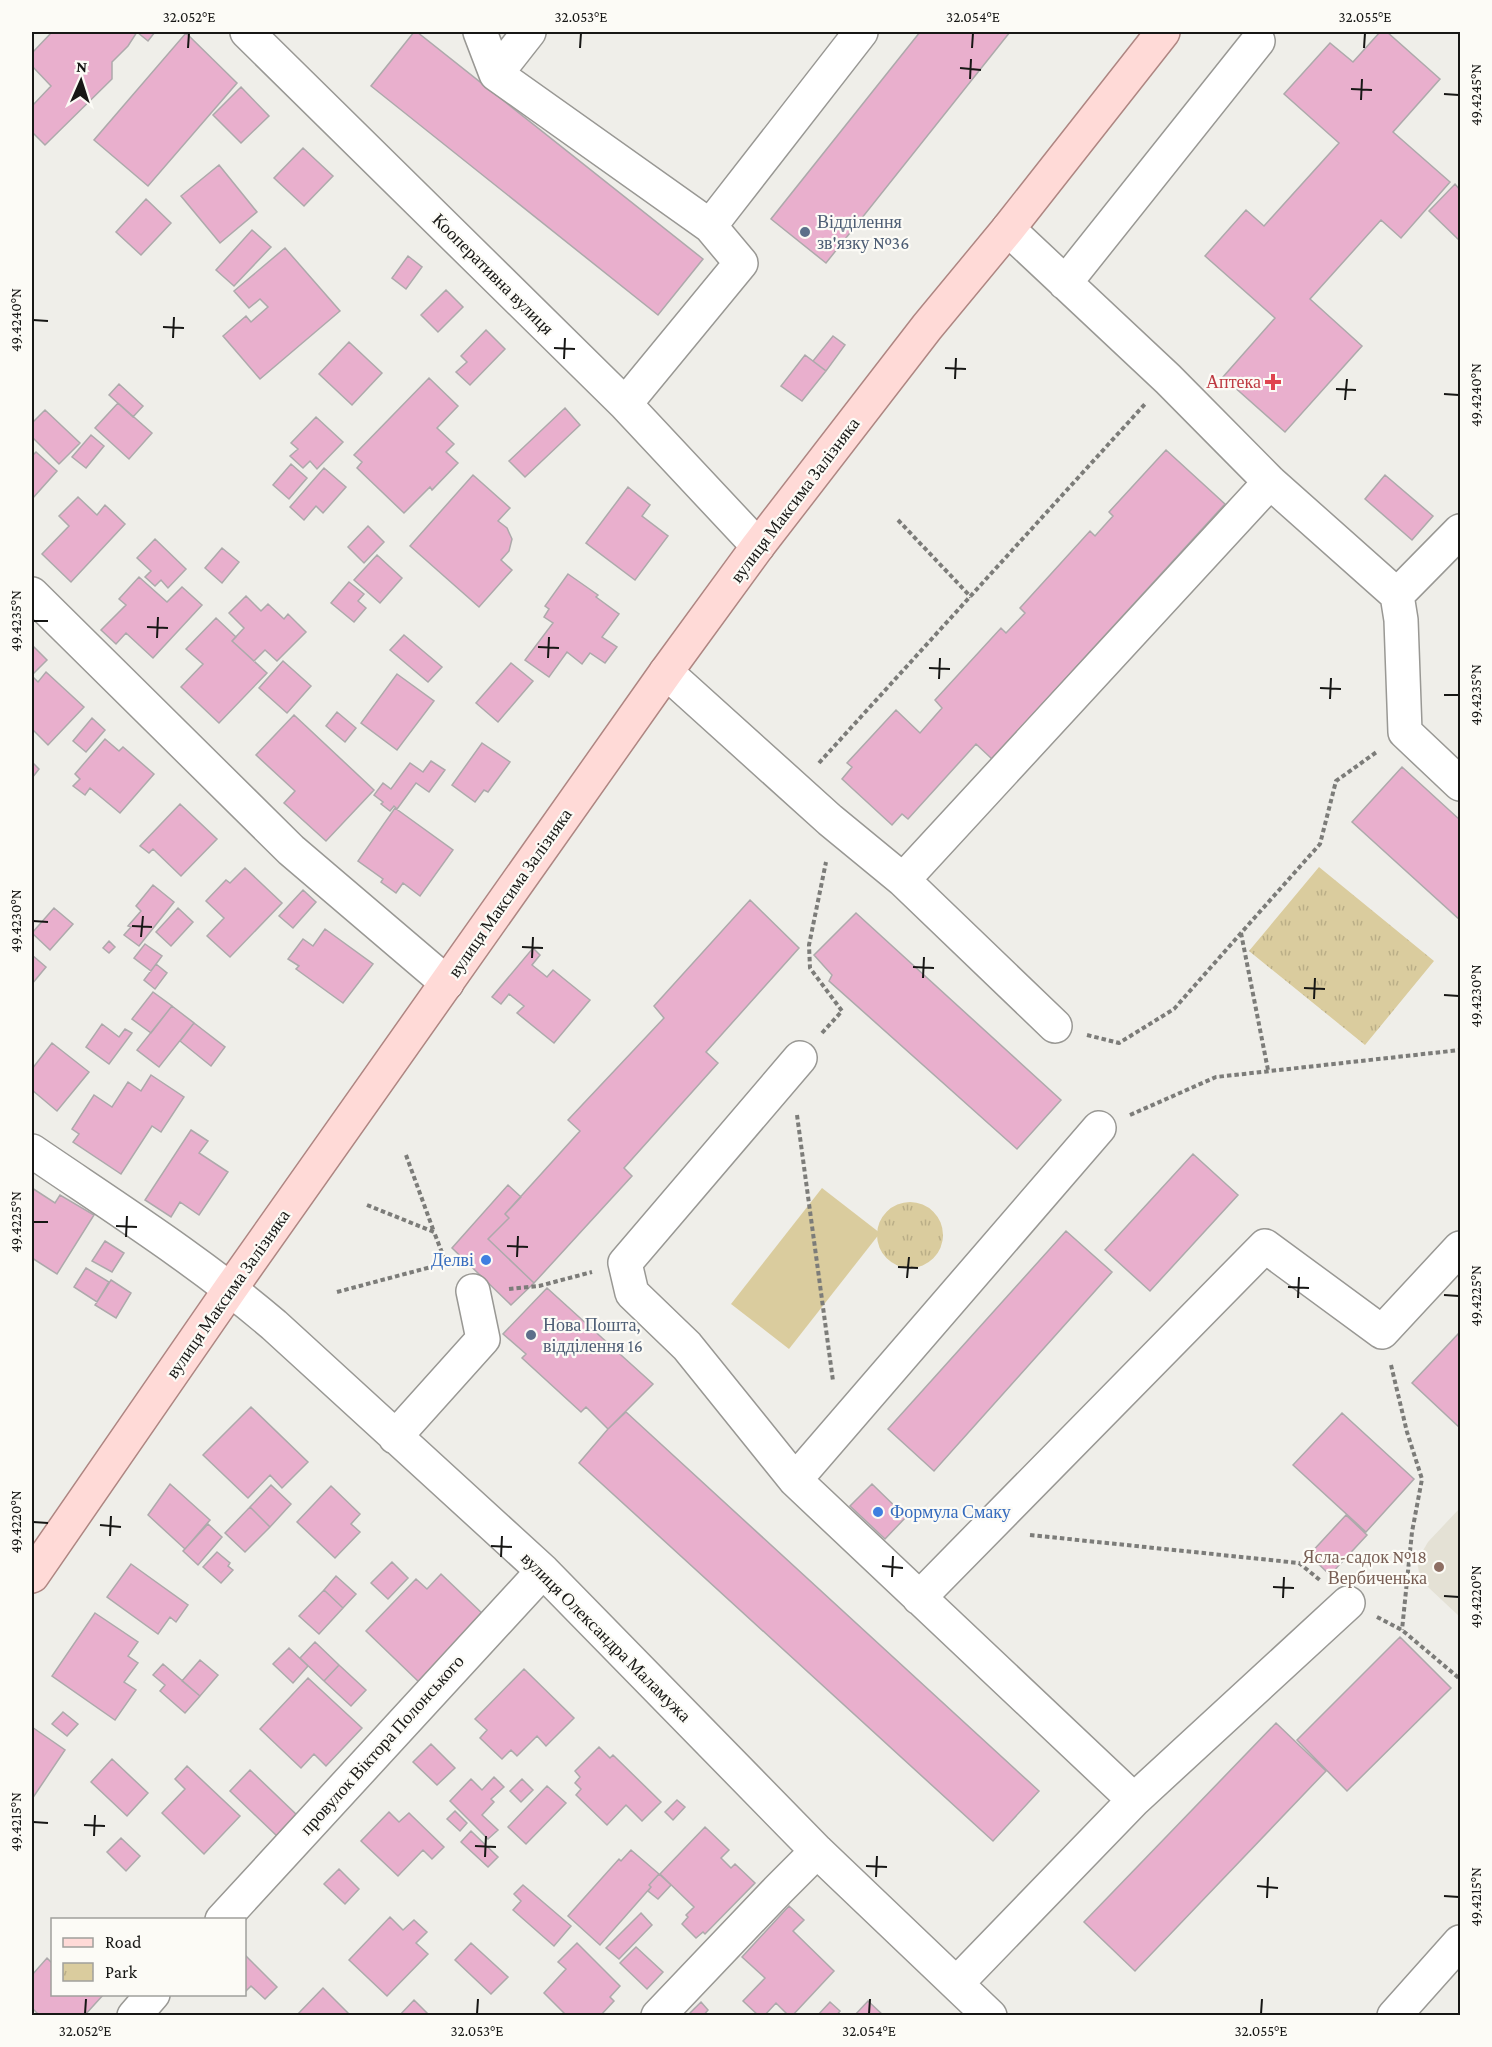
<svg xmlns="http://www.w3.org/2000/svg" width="1492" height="2047" font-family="'Crimson Pro',serif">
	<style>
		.built { fill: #e4e1d5 }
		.park { fill: url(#park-tufts) }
		.pitch { fill: #dacc9e }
		.building { fill: #e9afcd; stroke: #ada9ab; stroke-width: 1.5 }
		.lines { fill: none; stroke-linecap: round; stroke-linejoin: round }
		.minor-casing { stroke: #999894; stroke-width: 36 }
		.major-casing { stroke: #ae8682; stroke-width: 36 }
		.path { stroke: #7c7c79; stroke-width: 4; stroke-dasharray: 4.5 3; stroke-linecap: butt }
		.minor { stroke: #fff; stroke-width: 33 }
		.major { stroke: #ffdad7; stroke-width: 33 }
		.ticks { fill: none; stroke: #171715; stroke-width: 2 }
		.service-dot { fill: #5c6f8a; stroke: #fcfbf6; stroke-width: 2 }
		.health-dot { fill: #e0444e; stroke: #fcfbf6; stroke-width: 2 }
		.shop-dot { fill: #3f7fe0; stroke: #fcfbf6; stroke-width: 2 }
		.education-dot { fill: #8d6e63; stroke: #fcfbf6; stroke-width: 2 }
		.labels { text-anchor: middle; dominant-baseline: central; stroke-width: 4.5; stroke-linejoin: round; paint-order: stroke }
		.service-label { font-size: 18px; fill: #4e5e75; stroke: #fcfbf6; text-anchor: start }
		.street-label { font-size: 18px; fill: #171715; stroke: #fcfbf6 }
		.health-label { font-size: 18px; fill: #be3a42; stroke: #fcfbf6; text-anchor: end }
		.shop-label { font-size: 18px; fill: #366cbe; stroke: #fcfbf6; text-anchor: end }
		.education-label { font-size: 18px; fill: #785e54; stroke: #fcfbf6; text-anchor: end }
		.neatline { fill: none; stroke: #171715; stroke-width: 2 }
		.ticks-label { font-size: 15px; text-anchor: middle; fill: #171715 }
	</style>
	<defs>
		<pattern id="park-tufts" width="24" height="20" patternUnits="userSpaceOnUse" patternTransform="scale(1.5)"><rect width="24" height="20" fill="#dacc9e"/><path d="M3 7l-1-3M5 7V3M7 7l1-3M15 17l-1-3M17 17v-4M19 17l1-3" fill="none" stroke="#baae87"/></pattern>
	</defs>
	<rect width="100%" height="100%" fill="#efeee9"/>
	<path class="built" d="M1460,1508V1617L1428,1587L1419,1572L1417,1561L1428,1542Z"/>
	<path class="park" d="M1319,867L1434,961L1365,1045L1249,951Z
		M877 1235a33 33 0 1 1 66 0a33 33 0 1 1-66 0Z"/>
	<path class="pitch" d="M822,1188L880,1233L789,1349L731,1304Z"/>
	<path class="building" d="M52,32H137L128,46L112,62V79L45,145L32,132V106L51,86L32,66V53Z
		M137,32H155L148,41Z
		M414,32H417L703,259L658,315L371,86Z
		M920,32H1010L826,263L771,219Z
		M1380,32H1387L1440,79L1393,132L1450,182L1401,238L1381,220L1310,299L1362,346L1285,432L1223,377L1275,318L1205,256L1246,210L1264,226L1339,143L1284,94L1330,43L1353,62Z
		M186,33L237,83L148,186L94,140Z
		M241,87L269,116L241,143L213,115Z
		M303,148L333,176L304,206L274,178Z
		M219,165L257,212L220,243L181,196Z
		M1455,184L1460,190V241L1429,211Z
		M146,199L171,223L141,255L116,232Z
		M252,230L271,247L234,286L216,270Z
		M285,248L340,311L260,379L223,336L246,316L251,322L268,307L260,299L249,308L234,291Z
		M408,256L422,267L406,289L392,278Z
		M446,290L463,307L438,332L421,315Z
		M486,330L505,349L470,385L456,372L467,362L461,356Z
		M833,336L845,345L826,371L813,361Z
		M349,342L382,373L352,405L319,374Z
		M805,355L826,371L802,401L781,386Z
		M429,378L458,406L437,428L454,444L446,452L458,463L432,490L430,487L404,513L357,468L362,462L354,455Z
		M119,384L143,406L133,417L109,395Z
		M118,403L152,433L129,459L95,428Z
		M565,408L580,425L525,477L509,461Z
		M45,410L80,443L59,464L32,437V423Z
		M316,417L343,442L317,469L310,461L303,468L290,456L298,449L291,443Z
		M91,435L104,446L86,468L72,457Z
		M1166,450L1225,504L992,759L976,744L908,819L902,814L892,825L842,779L852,767L847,763L896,710L920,733L942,708L935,700L1001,628L1006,633L1025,613L1020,608L1090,531L1095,536L1113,516L1109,512Z
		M36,452L57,471L32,499V453L33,455Z
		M291,464L307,478L289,499L273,485Z
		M324,468L346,487L323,513L316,506L304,520L290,507Z
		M473,475L510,508L498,521L507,528L512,539L509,551L501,560L512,570L479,607L410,546Z
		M1385,475L1433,516L1412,540L1365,499Z
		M628,487L650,505L642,516L668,536L635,580L586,543Z
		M78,497L97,515L105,505L125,524L71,582L42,554L69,526L59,516Z
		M368,526L384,542L364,563L348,547Z
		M155,539L186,569L168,588L161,580L155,586L145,577L151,571L137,558Z
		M222,548L239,562L222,583L205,568Z
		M377,555L402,578L380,603L354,580Z
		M568,574L598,595L596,597L619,614L602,637L617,647L605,663L590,653L582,664L567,652L549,677L525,660L553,623L544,617L549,609L545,606Z
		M139,577L167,602L182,587L202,605L153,658L126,633L116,644L101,630L126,605L119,599Z
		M349,582L364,594L358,601L366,608L354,622L331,603Z
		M246,596L261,611L268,604L284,619L288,614L306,632L277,661L265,650L254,661L232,641L244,628L229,613Z
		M216,618L236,637L232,641L267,673L219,723L181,687L203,664L186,649Z
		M404,635L442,667L428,682L390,650Z
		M34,647L47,660L32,675V649Z
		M283,661L311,686L287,713L259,688Z
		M511,663L533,681L498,722L476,703Z
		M46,672L84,707L48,745L32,729V679L33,677L38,682Z
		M397,674L434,701L397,750L361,723Z
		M337,712L356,728L345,742L326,726Z
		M294,715L374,790L326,841L284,803L295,791L256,755Z
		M92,718L105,730L86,752L73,741Z
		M105,739L119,751L123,747L154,774L120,813L90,788L85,795L73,786L80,779L75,774Z
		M482,743L510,762L488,792L484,790L475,802L452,785Z
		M431,761L445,770L429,792L416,783L397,809L394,806L390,811L381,804L383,802L374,795L383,783L391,789L410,763L423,772Z
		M32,762L39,769L32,778Z
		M1402,767L1460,820V920L1352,822Z
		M180,804L217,839L181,876L153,849L149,853L140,846Z
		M395,808L453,850L420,896L403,883L396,893L381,882L383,879L358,861Z
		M245,868L282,903L230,957L207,936L224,918L206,901L226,880L230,883Z
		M153,885L174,902L139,946L124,935L131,927L128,926L141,911L136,906Z
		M303,890L316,902L293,928L279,916Z
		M750,900L799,948L706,1052L718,1063L624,1168L632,1176L534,1283L488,1239L509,1218L505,1214L580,1131L568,1120L664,1018L654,1006Z
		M54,908L73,924L50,950L32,933Z
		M178,908L193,922L171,946L156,932Z
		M856,913L1061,1100L1017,1149L829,981L832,975L814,955Z
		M325,929L373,964L343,1003L296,969L299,966L288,959L303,939L313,946Z
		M109,941L115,947L109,953L103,948Z
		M145,944L162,956L151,971L134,958Z
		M533,948L540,955L532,965L547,977L553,970L590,1000L554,1043L517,1013L524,1006L509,994L501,1004L492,997Z
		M32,955L46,967L32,984Z
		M156,964L167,973L155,989L144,980Z
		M153,992L172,1006L151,1033L132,1019Z
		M172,1006L194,1023L159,1067L137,1050Z
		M194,1023L225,1047L211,1066L180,1041Z
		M102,1024L119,1037L125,1029L132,1033L109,1064L86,1047Z
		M52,1043L89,1072L57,1111L32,1090V1069Z
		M151,1075L184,1097L161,1132L152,1126L121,1174L73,1142L79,1134L72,1129L94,1095L112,1107L128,1082L141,1091Z
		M191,1130L208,1141L199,1153L228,1172L199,1215L180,1202L171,1217L145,1200Z
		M1193,1154L1238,1195L1150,1291L1105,1250Z
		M508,1185L521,1197L505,1214L509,1218L488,1239L534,1283L511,1305L452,1248Z
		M32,1188L55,1203L60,1195L94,1215L57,1274L32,1258Z
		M1066,1231L1112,1272L934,1471L888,1429Z
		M105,1241L124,1253L112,1272L92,1261Z
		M86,1268L109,1282L97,1302L74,1287Z
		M111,1280L131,1293L116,1318L95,1305Z
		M547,1288L653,1384L608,1429L586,1407L581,1412L522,1358L526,1354L503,1334Z
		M1460,1332V1428L1412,1383Z
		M251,1407L308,1462L282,1488L270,1475L248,1498L203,1455Z
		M626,1412L1039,1791L993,1841L579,1463L608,1429Z
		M1342,1413L1414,1479L1366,1532L1293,1465Z
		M170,1484L210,1520L185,1549L148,1515Z
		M872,1484L906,1517L885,1539L850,1506Z
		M271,1485L291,1504L270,1527L250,1507Z
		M331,1486L360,1514L351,1524L360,1532L335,1558L297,1522Z
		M250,1507L270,1527L245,1552L225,1533Z
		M1346,1515L1367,1535L1330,1575L1309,1555Z
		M208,1524L222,1537L198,1565L183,1551Z
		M217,1552L230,1563L228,1566L233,1570L221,1583L203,1567Z
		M392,1562L408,1578L388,1599L371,1583Z
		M131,1564L188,1605L176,1622L170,1617L158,1634L107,1597Z
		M441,1574L486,1617L421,1684L366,1631L416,1579L427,1589Z
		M336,1576L356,1594L343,1608L324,1590Z
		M324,1590L343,1608L319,1634L299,1616Z
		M95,1613L138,1642L128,1656L138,1663L124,1682L136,1690L115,1720L52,1676Z
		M1400,1637L1451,1688L1347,1791L1297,1740Z
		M315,1642L339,1665L324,1681L300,1658Z
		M289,1648L308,1666L293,1683L273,1664Z
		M200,1660L218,1675L200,1696L182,1681Z
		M163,1664L200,1696L185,1713L160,1691L165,1685L153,1675Z
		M339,1665L366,1690L351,1706L324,1681Z
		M524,1669L574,1718L546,1746L537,1736L517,1756L511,1750L502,1759L480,1738L487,1730L475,1719Z
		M308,1678L362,1728L326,1766L314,1754L301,1768L260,1729Z
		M63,1712L78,1724L67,1736L52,1724Z
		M1276,1723L1326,1771L1135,1971L1084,1922Z
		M32,1727L65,1750L32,1799Z
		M431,1744L455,1768L437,1785L413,1762Z
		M599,1747L610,1758L613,1755L661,1802L642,1821L626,1805L607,1825L576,1795L581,1789L575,1783L580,1777L575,1771Z
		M112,1759L148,1793L127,1816L91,1782Z
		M187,1766L240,1816L204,1854L162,1813L185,1789L175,1779Z
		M250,1770L298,1816L278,1837L230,1791Z
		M494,1777L504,1787L491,1799L494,1802L482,1815L498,1830L488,1839L450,1801L471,1779L482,1790Z
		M522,1779L533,1790L521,1802L510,1791Z
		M547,1786L566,1803L526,1844L508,1827Z
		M677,1800L685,1807L673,1820L665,1812Z
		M455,1811L467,1823L460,1831L447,1819Z
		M389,1812L399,1822L409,1813L444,1847L432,1859L423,1850L398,1876L361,1841Z
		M705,1827L729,1850L721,1858L731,1868L735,1864L755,1883L705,1934L703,1932L696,1938L682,1924L688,1917L686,1915L694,1907L660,1874Z
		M471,1831L498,1857L488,1867L461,1842Z
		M121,1838L140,1856L126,1871L107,1852Z
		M631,1850L659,1874L649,1885L651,1887L600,1945L568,1916L619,1859L621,1861Z
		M339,1869L359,1889L345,1904L324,1884Z
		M659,1874L671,1885L658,1899L648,1891L651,1887L649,1885Z
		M523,1885L571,1926L554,1946L513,1910L521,1901L514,1894Z
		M789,1906L804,1920L793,1931L834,1971L792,2016H789L776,2003L764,2016H759L743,2001L765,1978L742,1957Z
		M641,1913L652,1925L619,1959L606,1948Z
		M390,1917L403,1930L414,1920L427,1932L416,1943L428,1954L387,1996L349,1960Z
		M471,1943L508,1977L491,1994L455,1960Z
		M577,1943L620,1986L610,1997L614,2001L600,2016H567L544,1993L566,1969L558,1962Z
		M636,1947L663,1972L647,1989L620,1963Z
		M244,1954L277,1987L265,1999L251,1986L244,1993Z
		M47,1958L52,1963V1994H104L84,2016H40L32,2008V1975Z
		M323,1988L351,2016H296Z
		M414,2000L430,2016H399Z
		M868,2001L884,2016H854Z
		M701,2002L708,2010L703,2016H687Z
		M830,2002L840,2011L836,2016H817Z"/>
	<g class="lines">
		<g class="minor-casing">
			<path id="minor" d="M247,32L625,404L758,546
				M480,32L496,74L710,226L861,32
				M496,74L529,32
				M1008,229L1168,379L1270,482L1397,595L1401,620L1405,732L1460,784
				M1065,283L1258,41
				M625,404L741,263L710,226
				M32,594L291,850L447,983
				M1397,595L1460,531
				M666,672L830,820L903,880L1055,1026
				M903,880L1270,482
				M800,1058L625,1263L632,1293L687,1346L795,1480L1134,1800
				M32,1151C114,1207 198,1260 274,1325L543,1571L817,1851L990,2016
				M395,1437L483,1339L473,1291
				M795,1480L1099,1128
				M919,1598L1265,1246L1382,1332L1460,1248
				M222,1920L543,1571
				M957,1983L1134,1800L1348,1603
				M134,2016L153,1994
				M658,2016L778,1890L817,1851
				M1394,2016L1460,1942"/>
		</g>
		<g class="major-casing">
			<path id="major" d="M32,1576L231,1288L666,672L758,546L927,327L1008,229L1163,32"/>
		</g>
		<path class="path" d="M898,520L971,597
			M819,763L1145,404
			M1241,933L1268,1070
			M822,1033L842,1011L810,968L809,945L826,862
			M1087,1035L1119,1043L1174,1009L1241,933L1320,844L1336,781L1378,751
			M797,1115L833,1381
			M1130,1115L1216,1077L1460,1050
			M406,1155L434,1232
			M367,1205L434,1232L446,1263
			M509,1289L539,1286L592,1272
			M337,1292L446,1263L448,1267
			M1391,1365L1407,1432L1422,1479L1412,1532L1402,1630
			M1030,1535L1299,1563L1321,1581
			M1377,1617L1402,1630L1460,1679"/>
		<use href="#minor" class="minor"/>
		<use href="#major" class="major"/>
	</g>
	<path class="ticks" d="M188,48L189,33M580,48L581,33M972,48L973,33M1364,48L1365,33M960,68L981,70M970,79L971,59M1351,89L1372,90M1444,94L1459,95M1361,100L1362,79M33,320L48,321M163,327L184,328M173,338L174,317M554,348L575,349M564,359L565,338M945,368L966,369M955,379L956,358M1336,389L1356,390M1444,394L1459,395M1345,400L1347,379M33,621H48M147,627L168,628M157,638L158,617M538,647L559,648M548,658L549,637M929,668L950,669M939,679L940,658M1320,688L1341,689M1444,695H1459M1330,699L1331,678M33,921L48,922M132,926L152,927M141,937L143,916M522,947L543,948M532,958L533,937M913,967L934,968M923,978L924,957M1304,988L1325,989M1444,995L1459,996M1314,999L1315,978M33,1222H48M116,1226L137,1227M126,1237L127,1216M507,1246L528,1247M517,1257L518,1236M898,1267L918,1268M907,1278L909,1257M1288,1287L1309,1288M1444,1295L1459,1296M1298,1298L1299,1277M33,1522L48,1523M100,1525L121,1527M110,1536L111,1516M491,1546L512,1547M501,1557L502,1536M882,1566L903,1568M892,1577L893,1556M1273,1587L1294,1588M1444,1596L1459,1597M1283,1598L1284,1577M33,1822L48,1823M84,1825L105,1826M94,1836L95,1815M475,1846L496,1847M485,1857L486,1836M866,1866L887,1867M876,1877L877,1856M1257,1886L1278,1888M1444,1896L1459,1897M1267,1898L1268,1877M85,2014L86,1999M477,2014L478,1999M869,2014L870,1999M1261,2014L1262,1999"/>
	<g class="service-dot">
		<circle cx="805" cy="232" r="6"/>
		<circle cx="531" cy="1335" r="6"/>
	</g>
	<path class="health-dot" d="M1270 373h6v6h6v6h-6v6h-6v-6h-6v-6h6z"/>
	<g class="shop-dot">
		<circle cx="486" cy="1260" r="6"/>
		<circle cx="878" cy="1512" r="6"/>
	</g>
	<circle class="education-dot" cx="1439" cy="1567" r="6"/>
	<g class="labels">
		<g class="service-label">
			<text x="817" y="222">Відділення<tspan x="817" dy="21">зв'язку №36</tspan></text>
			<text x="543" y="1325">Нова Пошта,<tspan x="543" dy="21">відділення 16</tspan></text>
		</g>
		<g class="street-label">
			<text transform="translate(493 274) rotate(45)">Кооперативна вулиця</text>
			<text transform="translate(795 500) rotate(-53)">вулиця Максима Залізняка</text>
			<text transform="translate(510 893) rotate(-55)">вулиця Максима Залізняка</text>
			<text transform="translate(228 1294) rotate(-55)">вулиця Максима Залізняка</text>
			<text transform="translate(606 1637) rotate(45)">вулиця Олександра Маламужа</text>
			<text transform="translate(382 1745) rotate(-48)">провулок Віктора Полонського</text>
		</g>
		<g class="health-label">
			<text x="1261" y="382">Аптека</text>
		</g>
		<g class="shop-label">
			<text x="474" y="1260">Делві</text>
			<text x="890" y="1512" text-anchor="start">Формула Смаку</text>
		</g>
		<g class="education-label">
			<text x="1427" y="1557">Ясла-садок №18<tspan x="1427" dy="21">Вербиченька</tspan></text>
		</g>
	</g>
	<rect width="1492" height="2047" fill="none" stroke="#fcfbf6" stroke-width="66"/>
	<rect x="51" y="1918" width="195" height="78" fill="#fcfbf6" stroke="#a0a09c" stroke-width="1.5"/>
	<rect x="63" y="1938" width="30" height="9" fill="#ffdad7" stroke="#a0a09c" stroke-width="1.5"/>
	<text x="105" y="1948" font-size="18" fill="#171715">Road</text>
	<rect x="63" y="1963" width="30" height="18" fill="url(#park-tufts)" stroke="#a0a09c" stroke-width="1.5"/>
	<text x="105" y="1978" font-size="18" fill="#171715">Park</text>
	<g transform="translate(81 81) rotate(3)" stroke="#fcfbf6" stroke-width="4.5" paint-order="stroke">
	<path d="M0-4.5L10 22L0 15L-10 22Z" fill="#171715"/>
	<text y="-9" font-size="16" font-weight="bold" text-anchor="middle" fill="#171715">N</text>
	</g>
	<rect x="33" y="33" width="1426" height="1981" class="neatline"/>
	<g class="ticks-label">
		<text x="189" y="22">32.052°E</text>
		<text x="581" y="22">32.053°E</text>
		<text x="973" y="22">32.054°E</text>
		<text x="1365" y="22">32.055°E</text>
		<text transform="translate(1476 95) rotate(-90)" y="5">49.4245°N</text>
		<text transform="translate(16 320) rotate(-90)" y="5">49.4240°N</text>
		<text transform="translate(1476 395) rotate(-90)" y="5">49.4240°N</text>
		<text transform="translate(16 621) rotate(-90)" y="5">49.4235°N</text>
		<text transform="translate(1476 695) rotate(-90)" y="5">49.4235°N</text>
		<text transform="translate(16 921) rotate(-90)" y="5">49.4230°N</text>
		<text transform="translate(1476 996) rotate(-90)" y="5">49.4230°N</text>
		<text transform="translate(16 1222) rotate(-90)" y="5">49.4225°N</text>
		<text transform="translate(1476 1296) rotate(-90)" y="5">49.4225°N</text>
		<text transform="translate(16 1522) rotate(-90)" y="5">49.4220°N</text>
		<text transform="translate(1476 1597) rotate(-90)" y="5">49.4220°N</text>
		<text transform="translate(16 1822) rotate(-90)" y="5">49.4215°N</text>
		<text transform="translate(1476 1897) rotate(-90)" y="5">49.4215°N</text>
		<text x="85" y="2036">32.052°E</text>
		<text x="477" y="2036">32.053°E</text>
		<text x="869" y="2036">32.054°E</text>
		<text x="1261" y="2036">32.055°E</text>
	</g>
</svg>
